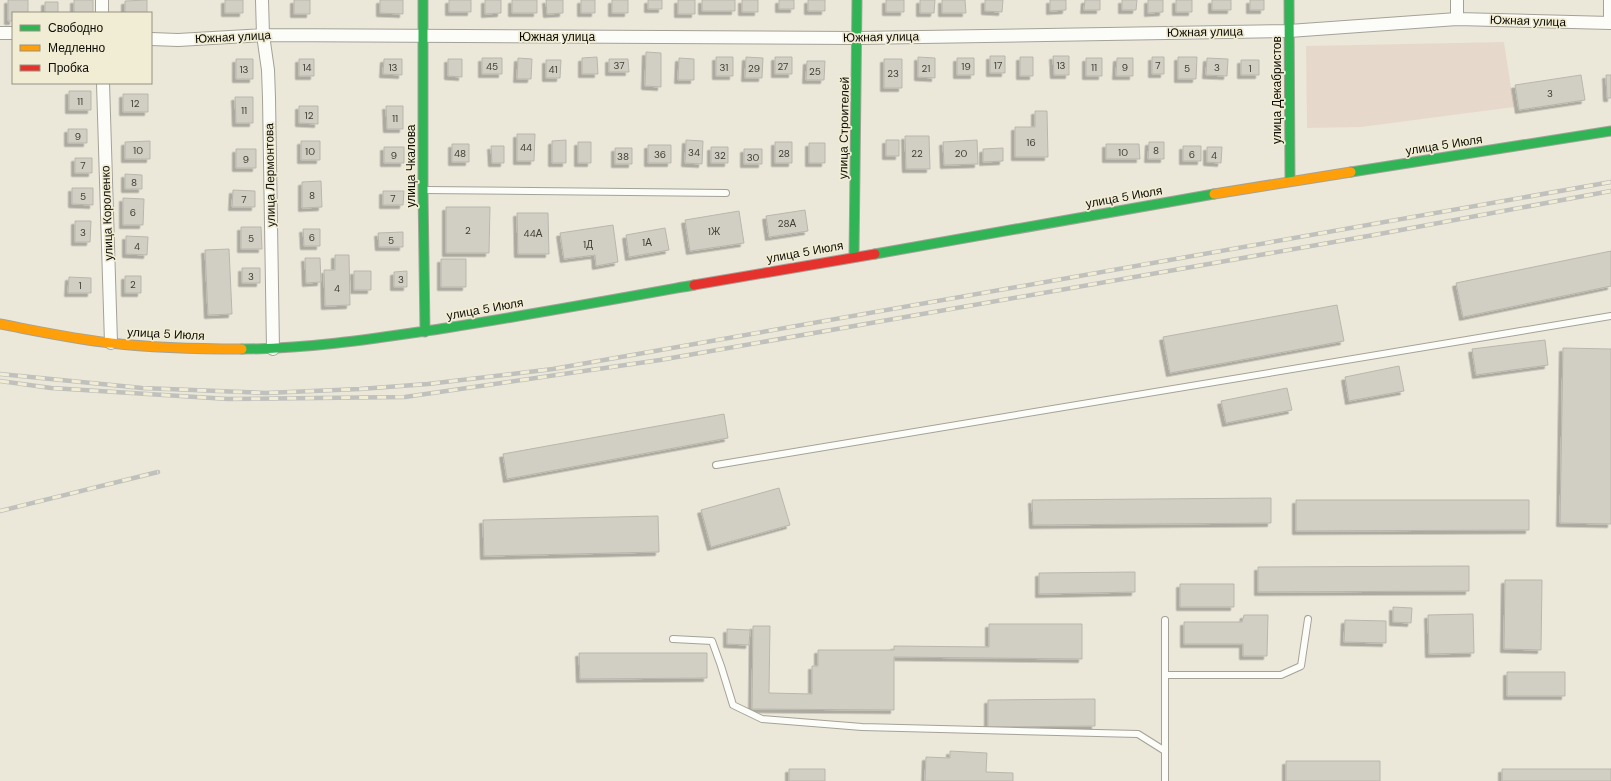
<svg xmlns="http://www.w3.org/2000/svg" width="1611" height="781" font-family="'DM Sans',sans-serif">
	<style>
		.industrial { fill: #e6d9cc }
		.building { fill: #d1cec3; stroke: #b9b7ac; filter: url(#shadow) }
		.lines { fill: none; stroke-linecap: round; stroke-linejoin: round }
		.lane-casing { stroke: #a4a297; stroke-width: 8 }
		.street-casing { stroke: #a4a297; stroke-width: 14 }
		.fast-casing { stroke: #a4a297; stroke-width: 11 }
		.slow-casing { stroke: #a4a297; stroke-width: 11 }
		.jam-casing { stroke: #a4a297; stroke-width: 11 }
		.lane { stroke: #fcfcf9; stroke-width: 6 }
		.street { stroke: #fcfcf9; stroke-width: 12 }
		.fast { stroke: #30b455; stroke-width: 9 }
		.slow { stroke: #ff9f0a; stroke-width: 9 }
		.jam { stroke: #e5322d; stroke-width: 9 }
		.rail-casing { stroke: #c0c0bc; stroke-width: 4.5 }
		.rail { stroke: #f1ecd4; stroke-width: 3; stroke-dasharray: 9; stroke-linecap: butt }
		.labels { text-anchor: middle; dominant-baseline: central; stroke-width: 3.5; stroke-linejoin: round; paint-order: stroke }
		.number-label { font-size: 10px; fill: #403e36 }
		.street-label { font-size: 12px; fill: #0d0c05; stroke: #f1ecd4 }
	</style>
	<defs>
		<filter id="shadow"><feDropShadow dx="-3.5" dy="3.5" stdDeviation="0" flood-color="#0004"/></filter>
	</defs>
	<rect width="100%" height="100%" fill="#ebe8da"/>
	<path class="industrial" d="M1504,42L1514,107L1361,127L1307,128L1306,46Z"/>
	<path class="building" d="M8,0H28V13H13V21H8Z
		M74,0H93V13H74Z
		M147,0V13H125V1Z
		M225,0H243V13H225Z
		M294,0H310V14H294Z
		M380,0H403V14L380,13Z
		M449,0H471V12H449Z
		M485,0H501V13L485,14Z
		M512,0H537V13H512Z
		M546,0H563V13L547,14Z
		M581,0H595V13H581Z
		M612,0H628V13H612Z
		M648,0H662V9H648Z
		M678,0H695V14H678Z
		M702,0H735V11H702Z
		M742,0H758V12H742Z
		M779,0H794V9H779Z
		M808,0H825V11H808Z
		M886,0H904V12H886Z
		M920,0H935L934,13H920Z
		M942,0H965L966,13H942Z
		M985,0H1003L1002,12L985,11Z
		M1050,0H1066V10L1050,11Z
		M1085,0H1100V10H1084Z
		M1122,0H1137L1136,10H1122Z
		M1148,0H1163V12L1148,13Z
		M1176,0H1192V12H1176Z
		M1212,0H1231V10H1212Z
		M1250,0H1264V10H1250Z
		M45,2H58V13H45Z
		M646,52L661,53V87L645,86Z
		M990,56H1005V73H990Z
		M1053,56H1069V75H1054Z
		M597,57L598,74H582V58Z
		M716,57H733V76H716Z
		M746,57L763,58L762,78H745Z
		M775,57H792V74H775Z
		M918,57L935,58V78L918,77Z
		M1020,57H1033V76H1020Z
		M1152,57H1164V74H1152Z
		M1178,57H1197L1196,79H1178Z
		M482,58H502V74H482Z
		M518,58L532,59L531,79H517Z
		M679,58L694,59V80H678Z
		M957,58H974V75H957Z
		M1086,58H1102V76H1086Z
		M1117,58H1133V76H1116Z
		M1207,58L1228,59L1227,76L1206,75Z
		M236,59H253V79H236Z
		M299,59H314V76H299Z
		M384,59H402V75L383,74Z
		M448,59H462V77L448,76Z
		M609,59H628L629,72H609Z
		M884,59H902V88H884Z
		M546,60H561L560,78H546Z
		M1241,60H1259V75H1241Z
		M807,61H825L824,80H806Z
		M1581,75L1585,100L1519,110L1515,85Z
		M1606,75H1611V98H1607Z
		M69,91H91V110H69Z
		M123,94H148V112H123Z
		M235,97H253V123H236Z
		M299,106H318V124L299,123Z
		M386,106H403V129H387Z
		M1035,111H1047L1048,157H1015V127H1035Z
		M68,129H87V143H68Z
		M517,134H535L534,161H517Z
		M905,136H929L930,169H906Z
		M566,140V163H552V141Z
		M686,140L703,141L702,164L685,163Z
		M886,140H899V156H886Z
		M977,140L978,164L944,165L943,142Z
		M150,141V159H125V142Z
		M301,141H320V160H301Z
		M578,142H591V163H578Z
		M775,142H792V163H775Z
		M1149,142H1164V159H1148Z
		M809,143H825V163H809Z
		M452,144H469V162H452Z
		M1106,144H1139L1140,159H1106Z
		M648,145H671V163H648Z
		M491,146H504V163H492Z
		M1183,146H1201V161H1183Z
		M384,147H404V163H384Z
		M711,147H728V163H711Z
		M1207,147H1222L1221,163L1207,162Z
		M615,148H632V164H615Z
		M1003,148V161L983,162V149Z
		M236,149H256V168H236Z
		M744,149H762V164H744Z
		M75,158H92V173H75Z
		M125,174L142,175V189H125Z
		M321,181L322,207L302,208V182Z
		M72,188H93V205L72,204Z
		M233,190L255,191V207H232Z
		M383,191H404L403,205H383Z
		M123,198L144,199L143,225H123Z
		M446,207H490L489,253H446Z
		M805,210L808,231L769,237L766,216Z
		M739,211L744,243L690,251L685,220Z
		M517,213H548L549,254H518Z
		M75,221H91L90,242H75Z
		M613,225L618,262L596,266L595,255L564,259L560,233Z
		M241,227H261L262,249H241Z
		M665,228L669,250L629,257L626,235Z
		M303,229H320V246H304Z
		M403,232V247H379L378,233Z
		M126,236L148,237L147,255L126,254Z
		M229,249L232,314L208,315L205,250Z
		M1611,251V286L1463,317L1456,283Z
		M335,255H349L350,305L325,306L324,270H335Z
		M305,258H320L321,282L306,283Z
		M441,259H466V287H441Z
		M242,268H260V283H242Z
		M354,271H371V290H354Z
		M407,271V287H394V272Z
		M125,276H141V293H125Z
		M69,277L91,278V293H68Z
		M1337,305L1344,341L1170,373L1163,337Z
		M1545,340L1548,365L1476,375L1472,349Z
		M1563,348L1611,349V524L1560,523Z
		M1399,366L1404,391L1349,401L1345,377Z
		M1287,388L1292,410L1226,423L1221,401Z
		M724,414L728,438L507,479L503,454Z
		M779,488L790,525L711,547L701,510Z
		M1271,498V523L1033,525L1032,500Z
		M1296,500H1529V530L1296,531Z
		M658,516L659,552L484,556L483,520Z
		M1469,566V591L1258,592V567Z
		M1135,572V592L1039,594V573Z
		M1505,580H1542L1541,650L1504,649Z
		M1180,584H1234V607H1180Z
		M1393,607L1412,608L1411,623L1393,622Z
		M1473,614L1474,653L1429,654L1428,615Z
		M1244,615H1268L1267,656H1243V644H1184V622H1242Z
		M1345,620L1386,621V643L1344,642Z
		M989,624H1082V659L894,657V710L752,709L753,626H770L769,693L812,694V666H818V650H894V646L989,647Z
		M727,629L750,630L749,645L727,644Z
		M579,653H707V678L580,679Z
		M1507,672H1565V696H1507Z
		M1095,699V726L988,727V700Z
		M950,751L987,753L986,772L1013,773V781H925L926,757L950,758Z
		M1286,761H1380V781H1286Z
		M789,769H825V781H789Z
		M1502,769H1611V781H1502Z"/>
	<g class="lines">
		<g class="lane-casing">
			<path id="lane" d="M424,190L726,193
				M716,465L1611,316
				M1165,620V781
				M673,639L712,641L721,666L733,705L762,719L862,727L1138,734L1165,751
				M1165,675H1281L1301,666L1308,619"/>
		</g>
		<g class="street-casing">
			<path id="street" d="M262,0L263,35L268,70L269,98L273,349
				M102,13V0
				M1457,19V0
				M0,33H13
				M151,39L178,40L263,35L857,38L1289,31L1457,19L1610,23V0
				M103,83L111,343"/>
		</g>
		<g class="fast-casing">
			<path id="fast" d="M423,0V190L425,332
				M1289,0L1290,181
				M1351,172L1611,131
				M875,254L1214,194
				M854,256L857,0
				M242,349C311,349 378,338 446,328C529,315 611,300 694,285"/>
		</g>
		<g class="slow-casing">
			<path id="slow" d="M1214,194L1351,172
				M0,324C37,331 74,339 111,343C154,348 198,349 242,349"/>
		</g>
		<g class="jam-casing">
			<path id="jam" d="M694,285L875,254"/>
		</g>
		<use href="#lane" class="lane"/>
		<use href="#street" class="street"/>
		<use href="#fast" class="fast"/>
		<use href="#slow" class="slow"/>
		<use href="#jam" class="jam"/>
		<g class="rail-casing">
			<path id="rail" d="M0,374L142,388L266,393L360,389L428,384L553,369L1611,182
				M0,381L51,388L228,399L405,397L660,360L1374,235L1611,191
				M0,511L158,472"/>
		</g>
		<use href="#rail" class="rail"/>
	</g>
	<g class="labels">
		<g class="number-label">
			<text x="619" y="65">37</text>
			<text x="998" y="65">17</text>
			<text x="1061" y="65">13</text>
			<text x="1158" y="65">7</text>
			<text x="492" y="66">45</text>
			<text x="783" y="66">27</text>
			<text x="966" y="66">19</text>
			<text x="307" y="67">14</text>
			<text x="393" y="67">13</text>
			<text x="724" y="67">31</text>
			<text x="1094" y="67">11</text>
			<text x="1125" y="67">9</text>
			<text x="1217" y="67">3</text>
			<text x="754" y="68">29</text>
			<text x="926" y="68">21</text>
			<text x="1187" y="68">5</text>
			<text x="1250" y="68">1</text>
			<text x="244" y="69">13</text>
			<text x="553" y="69">41</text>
			<text x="815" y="71">25</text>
			<text x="893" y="73">23</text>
			<text x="1550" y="93">3</text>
			<text x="80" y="101">11</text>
			<text x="135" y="103">12</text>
			<text x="244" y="110">11</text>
			<text x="309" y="115">12</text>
			<text x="395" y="118">11</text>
			<text x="78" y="136">9</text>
			<text x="1031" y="142">16</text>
			<text x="526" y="147">44</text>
			<text x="138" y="150">10</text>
			<text x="1156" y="150">8</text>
			<text x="310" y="151">10</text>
			<text x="694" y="152">34</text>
			<text x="1123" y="152">10</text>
			<text x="460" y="153">48</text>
			<text x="784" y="153">28</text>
			<text x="917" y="153">22</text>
			<text x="961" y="153">20</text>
			<text x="660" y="154">36</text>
			<text x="1192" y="154">6</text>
			<text x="394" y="155">9</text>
			<text x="720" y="155">32</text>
			<text x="1214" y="155">4</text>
			<text x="623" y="156">38</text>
			<text x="753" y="157">30</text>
			<text x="246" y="159">9</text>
			<text x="83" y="165">7</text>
			<text x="134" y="182">8</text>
			<text x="312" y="195">8</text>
			<text x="83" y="196">5</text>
			<text x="393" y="198">7</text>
			<text x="244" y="199">7</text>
			<text x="133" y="212">6</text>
			<text x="787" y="223">28А</text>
			<text x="468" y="230">2</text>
			<text x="714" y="231">1Ж</text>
			<text x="83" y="232">3</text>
			<text x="533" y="233">44А</text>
			<text x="312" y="237">6</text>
			<text x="251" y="238">5</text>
			<text x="391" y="240">5</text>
			<text x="647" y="242">1А</text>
			<text x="588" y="244">1Д</text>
			<text x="137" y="246">4</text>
			<text x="251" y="276">3</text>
			<text x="401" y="279">3</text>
			<text x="133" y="284">2</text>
			<text x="80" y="285">1</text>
			<text x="337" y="288">4</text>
		</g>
		<g class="street-label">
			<text transform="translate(1528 21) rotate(2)">Южная улица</text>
			<text transform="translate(1205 32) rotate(-1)">Южная улица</text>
			<text transform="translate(233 37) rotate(-3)">Южная улица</text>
			<text x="557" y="37">Южная улица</text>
			<text transform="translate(881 37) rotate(-1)">Южная улица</text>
			<text transform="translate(1277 90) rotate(-90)">улица Декабристов</text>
			<text transform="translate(844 128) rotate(-89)">улица Строителей</text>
			<text transform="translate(1444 145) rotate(-9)">улица 5 Июля</text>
			<text transform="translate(411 166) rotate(-90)">улица Чкалова</text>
			<text transform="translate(270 175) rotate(-91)">улица Лермонтова</text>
			<text transform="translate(1124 197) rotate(-10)">улица 5 Июля</text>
			<text transform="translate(107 213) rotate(-92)">улица Короленко</text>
			<text transform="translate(805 252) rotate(-10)">улица 5 Июля</text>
			<text transform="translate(485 309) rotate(-10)">улица 5 Июля</text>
			<text transform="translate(166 334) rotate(3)">улица 5 Июля</text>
		</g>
	</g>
	<rect x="12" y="12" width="140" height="72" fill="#f1ecd4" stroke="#969281"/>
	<rect x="20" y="25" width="20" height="6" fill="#30b455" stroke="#969281"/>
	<text x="48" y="32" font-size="12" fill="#0d0c05">Свободно</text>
	<rect x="20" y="45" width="20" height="6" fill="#ff9f0a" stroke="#969281"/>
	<text x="48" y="52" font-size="12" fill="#0d0c05">Медленно</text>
	<rect x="20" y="65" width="20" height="6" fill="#e5322d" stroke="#969281"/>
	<text x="48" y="72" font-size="12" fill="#0d0c05">Пробка</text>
</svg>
